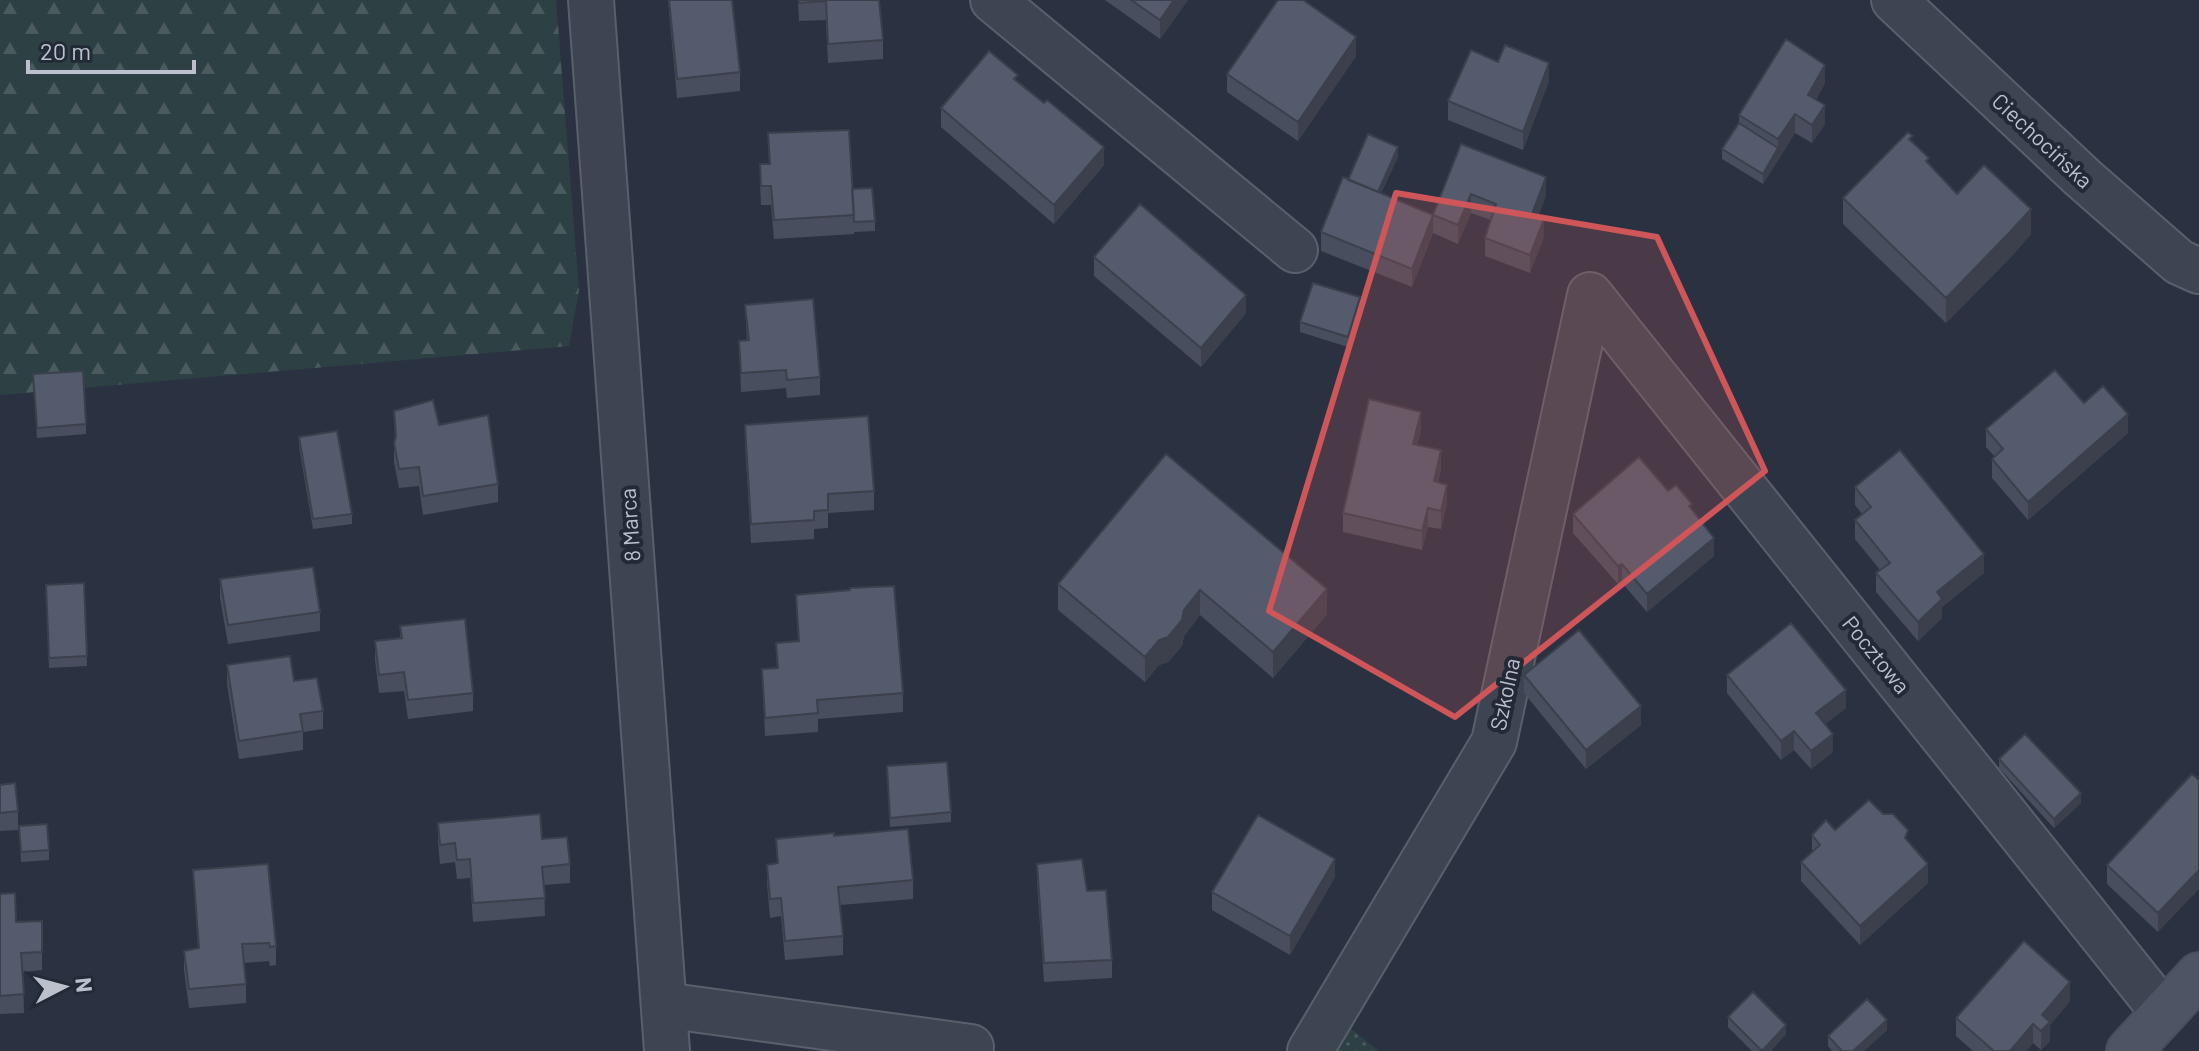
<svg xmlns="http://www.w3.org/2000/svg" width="2199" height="1051" font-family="Barlow,sans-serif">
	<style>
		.grass { fill: url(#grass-dots) }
		.forest { fill: url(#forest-firs) }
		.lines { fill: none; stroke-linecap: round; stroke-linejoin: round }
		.minor-casing { stroke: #59606c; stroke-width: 48 }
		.tertiary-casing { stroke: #59606c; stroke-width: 48 }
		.secondary-casing { stroke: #484e5b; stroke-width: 48 }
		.minor { stroke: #3e4552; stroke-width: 44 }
		.tertiary { stroke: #3e4552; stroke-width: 44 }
		.secondary { stroke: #4d5464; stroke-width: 44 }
		.wall { fill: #484e5d }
		.shaded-wall { fill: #3b404c }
		.building { fill: #545b6c; stroke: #3b404c; stroke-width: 2 }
		.marked { fill: #ce5659; fill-opacity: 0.2; stroke: #ce5659; stroke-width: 6; stroke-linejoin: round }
		.labels { text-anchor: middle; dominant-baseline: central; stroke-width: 8; stroke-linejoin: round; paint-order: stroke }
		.street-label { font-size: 22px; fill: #bbc0cc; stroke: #232a37 }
	</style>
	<defs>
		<pattern id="grass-dots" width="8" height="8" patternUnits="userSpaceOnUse" patternTransform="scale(2)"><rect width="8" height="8" fill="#2d4044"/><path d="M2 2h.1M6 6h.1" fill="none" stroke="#4a5a5e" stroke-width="1.8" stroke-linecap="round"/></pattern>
		<pattern id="forest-firs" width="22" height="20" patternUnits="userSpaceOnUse" patternTransform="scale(2)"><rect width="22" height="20" fill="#2d4044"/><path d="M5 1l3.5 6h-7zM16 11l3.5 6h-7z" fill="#4a5a5e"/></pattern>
	</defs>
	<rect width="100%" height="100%" fill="#2a3242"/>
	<path class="grass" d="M1349,1027L1379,1051H1335Z"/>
	<path class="forest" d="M0,0H556L579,290L569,346L0,395Z"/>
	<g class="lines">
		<g class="minor-casing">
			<path id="minor" d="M993,0L1295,250
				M1894,0L2083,178L2179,262L2199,271
				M1590,295L2164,1013
				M664,1005L971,1047
				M1310,1051L1494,742L1590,295"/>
		</g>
		<g class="tertiary-casing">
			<path id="tertiary" d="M591,0L667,1051"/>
		</g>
		<g class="secondary-casing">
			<path id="secondary" d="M2129,1051L2199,975"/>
		</g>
		<use href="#minor" class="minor"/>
		<use href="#tertiary" class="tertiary"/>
		<use href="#secondary" class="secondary"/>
	</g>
	<path class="wall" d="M668,0H732L740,72V91L677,98Z
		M798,0H879L883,40V59L828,63L826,20L799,21Z
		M1105,0H1188L1160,39Z
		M1356,56L1298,141L1227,92V74Z
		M1498,62L1549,81L1523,150L1448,120V101Z
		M1018,81L1044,103L1104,165L1054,224L941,127V108Z
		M1825,83L1816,100L1825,124L1812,143L1795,133L1763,184L1722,159V149L1739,123V115Z
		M768,133L852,189L875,221V231L854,232V234L774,239L771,205H761L760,183V164H769Z
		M1913,143L1929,165L1957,194L2031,234L2010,258L1946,323L1843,224V198Z
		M1461,144L1546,195L1538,217L1544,237L1530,273L1485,256V238L1491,220L1471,213L1458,244L1433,233L1412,287L1321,251V232L1348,180L1398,157L1381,193L1433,215Z
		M1094,257L1246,313L1201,367L1094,276Z
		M745,305L820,377V395L787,398L786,388L741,392L739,341L747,340Z
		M1360,307L1348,347L1300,332V322Z
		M33,374L86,424V434L37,438Z
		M2084,403L2128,433L2028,520L1992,478V459L1995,457L1986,447V429Z
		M394,411L439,425L498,484V502L423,515L419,486L399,488L394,462V443L395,440Z
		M745,425L874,491V510L828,513V528L814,529V539L751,543L745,444Z
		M1421,431L1417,445L1441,469L1438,482L1447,504L1441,529L1428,527L1422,550L1343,532V513Z
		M299,437L352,514V524L313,529L299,447Z
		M1166,454L1327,614L1273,678L1200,615L1184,636L1182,646L1168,662L1159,665L1145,682L1058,610V584Z
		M1855,487L1984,573L1942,607V618L1918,641L1876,592V573L1880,570L1855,539V520L1862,514L1855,505Z
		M1668,491L1692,511L1714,556L1647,612L1622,583L1618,584L1573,533V514Z
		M220,579L320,612V631L228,644L220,598Z
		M84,583L87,666L49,668L46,585Z
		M796,595L903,693V712L818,719V732L765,736L762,669L777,668L776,643L798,641Z
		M400,626L473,693V711L408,719L404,691L379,693L375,660V641L400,638Z
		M227,665L294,681L323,711V729L303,732V750L239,759L227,684Z
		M1524,675L1641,725L1586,769L1524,693Z
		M1727,675L1846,708L1825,724L1833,752L1811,769L1794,750L1781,760L1727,693Z
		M1999,759L2081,803L2054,828L1999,768Z
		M887,766L951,812V822L890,827Z
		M2192,774L2158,932L2107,884V865Z
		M0,785L18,811V830L0,831Z
		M1883,814L1908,842L1928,883L1860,945L1801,881V862L1812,852V835L1835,830Z
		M438,823L542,839L570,864V883L544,885L545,916L473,922L470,878L457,879L455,862L440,864L438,842Z
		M19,826L49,850V860L21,862Z
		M834,836L913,880V899L840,905L843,936V955L785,960L781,916L770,918L767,883V865L777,863L776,839Z
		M1037,864L1087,891L1112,960V978L1044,982L1037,882Z
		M193,870L276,946V965L270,966L269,961L244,963L246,984V1003L189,1008L184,970V951L198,948Z
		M1335,877L1290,955L1212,910V892Z
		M0,894L16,922L42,921V970L23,972L24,1013L0,1014Z
		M2070,1001L2050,1025V1041L2041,1050L2033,1043L2026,1051H1973L1956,1036V1018Z
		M1728,1017L1786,1034L1771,1051H1752L1728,1027Z
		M1887,1030L1864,1051H1832L1828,1046V1036Z"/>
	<path class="shaded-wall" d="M1174,0H1188L1160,39V20Z
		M1356,37V56L1298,141V122Z
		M1549,63V81L1523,150V132Z
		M1825,65V83L1808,114V95Z
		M1825,105V124L1812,143V125Z
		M1795,114V133L1763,184V174L1778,148V139Z
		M1104,147V165L1054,224V205Z
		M1398,147V157L1374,209V200Z
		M1546,177V195L1532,233V214Z
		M1471,194V213L1458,244V225Z
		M2031,209V234L2010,258L1946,323V298Z
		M1433,215V233L1412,287V269Z
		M1544,219V237L1530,273V255Z
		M1246,295V313L1201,367V348Z
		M1360,297V307L1348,347V337Z
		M1421,412V431L1413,463V444Z
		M2128,414V433L2028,520V502Z
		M1441,450V469L1434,500V481Z
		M1447,485V504L1441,529V511Z
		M1428,508V527L1422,550V531Z
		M1714,538V556L1647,612V594Z
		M1984,554V573L1942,607V618L1918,641V622L1937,592Z
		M1622,564V583L1618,584V566Z
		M1327,589V614L1273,678V652Z
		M1200,590V615L1184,636L1182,646L1168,662L1159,665L1145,682V657L1184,610Z
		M1846,690V708L1816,731V713Z
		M1641,706V725L1586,769V750Z
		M1794,731V750L1781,760V741Z
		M1833,734V752L1811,769V751Z
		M2081,793V803L2054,828V819Z
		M1335,859V877L1290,955V936Z
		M1928,864V883L1860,945V926Z
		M2199,870V889L2158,932V913Z
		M2070,982V1001L2050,1025V1041L2041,1050L2042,1015Z
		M1887,1020V1030L1864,1051H1853Z
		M2033,1024V1043L2026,1051H2010Z
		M1786,1025V1034L1771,1051H1762Z"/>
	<path class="building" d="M669,0H732L740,72L677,79Z
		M799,0H879L883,40L828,44L826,1L799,3Z
		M1131,0H1174L1160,20Z
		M1278,0H1303L1356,37L1298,122L1227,74Z
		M1786,39L1825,65L1808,95L1825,105L1812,125L1795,114L1778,139L1739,115Z
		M1505,45L1549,63L1523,132L1448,101L1471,50L1498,62Z
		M989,51L1018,75L1014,79L1044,103L1047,100L1104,147L1054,205L941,108Z
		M1739,123L1778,148L1763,174L1722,149Z
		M849,130L854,215L774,220L771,186H761L760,164H770L768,133Z
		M1908,132L1913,136L1909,139L1929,158L1926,161L1957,194L1984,165L2031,209L2010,232L1946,298L1843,198Z
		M1368,134L1398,147L1378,192L1348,180Z
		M1461,144L1546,177L1532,214L1544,219L1530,255L1485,238L1496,204L1471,194L1458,225L1433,215Z
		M1343,177L1433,215L1412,269L1321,232Z
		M872,188L875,221L854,222L852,189Z
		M1140,204L1246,295L1201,348L1094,257Z
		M1313,283L1360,297L1348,337L1300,322Z
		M813,299L820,377L787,380L786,370L741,373L739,341L749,340L745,305Z
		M2055,370L2084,403L2103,386L2128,414L2028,502L1992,459L2003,449L1986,429Z
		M83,371L86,424L37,428L33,374Z
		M1369,399L1421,412L1413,444L1441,450L1434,481L1447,485L1441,511L1428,508L1422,531L1343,513Z
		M433,400L439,425L488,415L498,484L423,496L419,467L399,469L394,443L396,436L394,411Z
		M868,416L874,491L828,494V510L814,511V520L751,524L745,425Z
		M337,431L352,514L313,519L299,437Z
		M1900,450L1984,554L1937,592L1942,599L1918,622L1876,573L1890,563L1855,520L1871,507L1855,487Z
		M1166,454L1327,589L1273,652L1200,590L1184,610L1182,620L1168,637L1159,640L1145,657L1058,584Z
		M1639,457L1668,491L1676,485L1692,504L1689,506L1714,538L1647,594L1622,564L1618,566L1573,514Z
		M313,567L320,612L228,625L220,579Z
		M84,583L87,656L49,658L46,585Z
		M894,586L903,693L817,700L818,713L765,718L762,669L778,668L776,643L799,641L796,595L850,590V588Z
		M465,619L473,693L408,700L404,672L379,675L375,641L402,638L400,626Z
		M1791,623L1846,690L1816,713L1833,734L1811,751L1794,731L1781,741L1727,675Z
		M1579,630L1641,706L1586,750L1524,675Z
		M290,656L294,681L317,678L323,711L300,714L303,731L239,741L227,665Z
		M2025,734L2081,793L2054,819L1999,759Z
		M947,762L951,812L890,818L887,766Z
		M2192,774L2199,780V870L2158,913L2107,865Z
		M15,783L18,811L0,813V785Z
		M1869,800L1883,814H1893L1908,830L1905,838L1928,864L1860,926L1801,862L1820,845L1812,835L1826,820L1835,830Z
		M540,814L542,839L567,837L570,864L542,867L545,898L473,903L470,859L457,860L455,843L440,845L438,823Z
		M1258,815L1335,859L1290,936L1212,892Z
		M47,824L49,850L21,852L19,826Z
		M908,829L913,880L838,887L843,936L785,941L781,898L770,899L767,865L778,863L776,839L834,833V836Z
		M1082,859L1087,891L1106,890L1112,960L1044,963L1037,864Z
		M268,864L276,946L270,947L269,943L242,944L246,984L189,989L184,951L199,948L193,870Z
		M15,893L16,922L42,921V952L21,953L24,994L0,996V894Z
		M2024,941L2070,982L2042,1015L2050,1022L2041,1031L2033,1024L2010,1051H1994L1956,1018Z
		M1753,992L1786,1025L1762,1051L1728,1017Z
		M1867,999L1887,1020L1853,1051H1842L1828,1036Z"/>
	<path class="marked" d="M1396,193L1657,237L1765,471L1455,717L1269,611Z"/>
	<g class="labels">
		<g class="street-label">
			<text transform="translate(2043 140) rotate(43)">Ciechocińska</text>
			<text transform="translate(629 525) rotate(-94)">8 Marca</text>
			<text transform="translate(1877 654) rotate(51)">Pocztowa</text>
			<text transform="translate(1504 694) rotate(-78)">Szkolna</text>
		</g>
	</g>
	<g transform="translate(64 987) rotate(84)" stroke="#232a37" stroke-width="6" paint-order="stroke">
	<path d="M0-6L14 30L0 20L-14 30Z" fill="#bbc0cc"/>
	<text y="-12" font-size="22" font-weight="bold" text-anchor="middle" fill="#bbc0cc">N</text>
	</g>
	<path d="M28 60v12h166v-12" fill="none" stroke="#bbc0cc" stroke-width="4"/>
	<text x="40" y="60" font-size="24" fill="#bbc0cc" stroke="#232a37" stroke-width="6" paint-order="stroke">20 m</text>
</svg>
